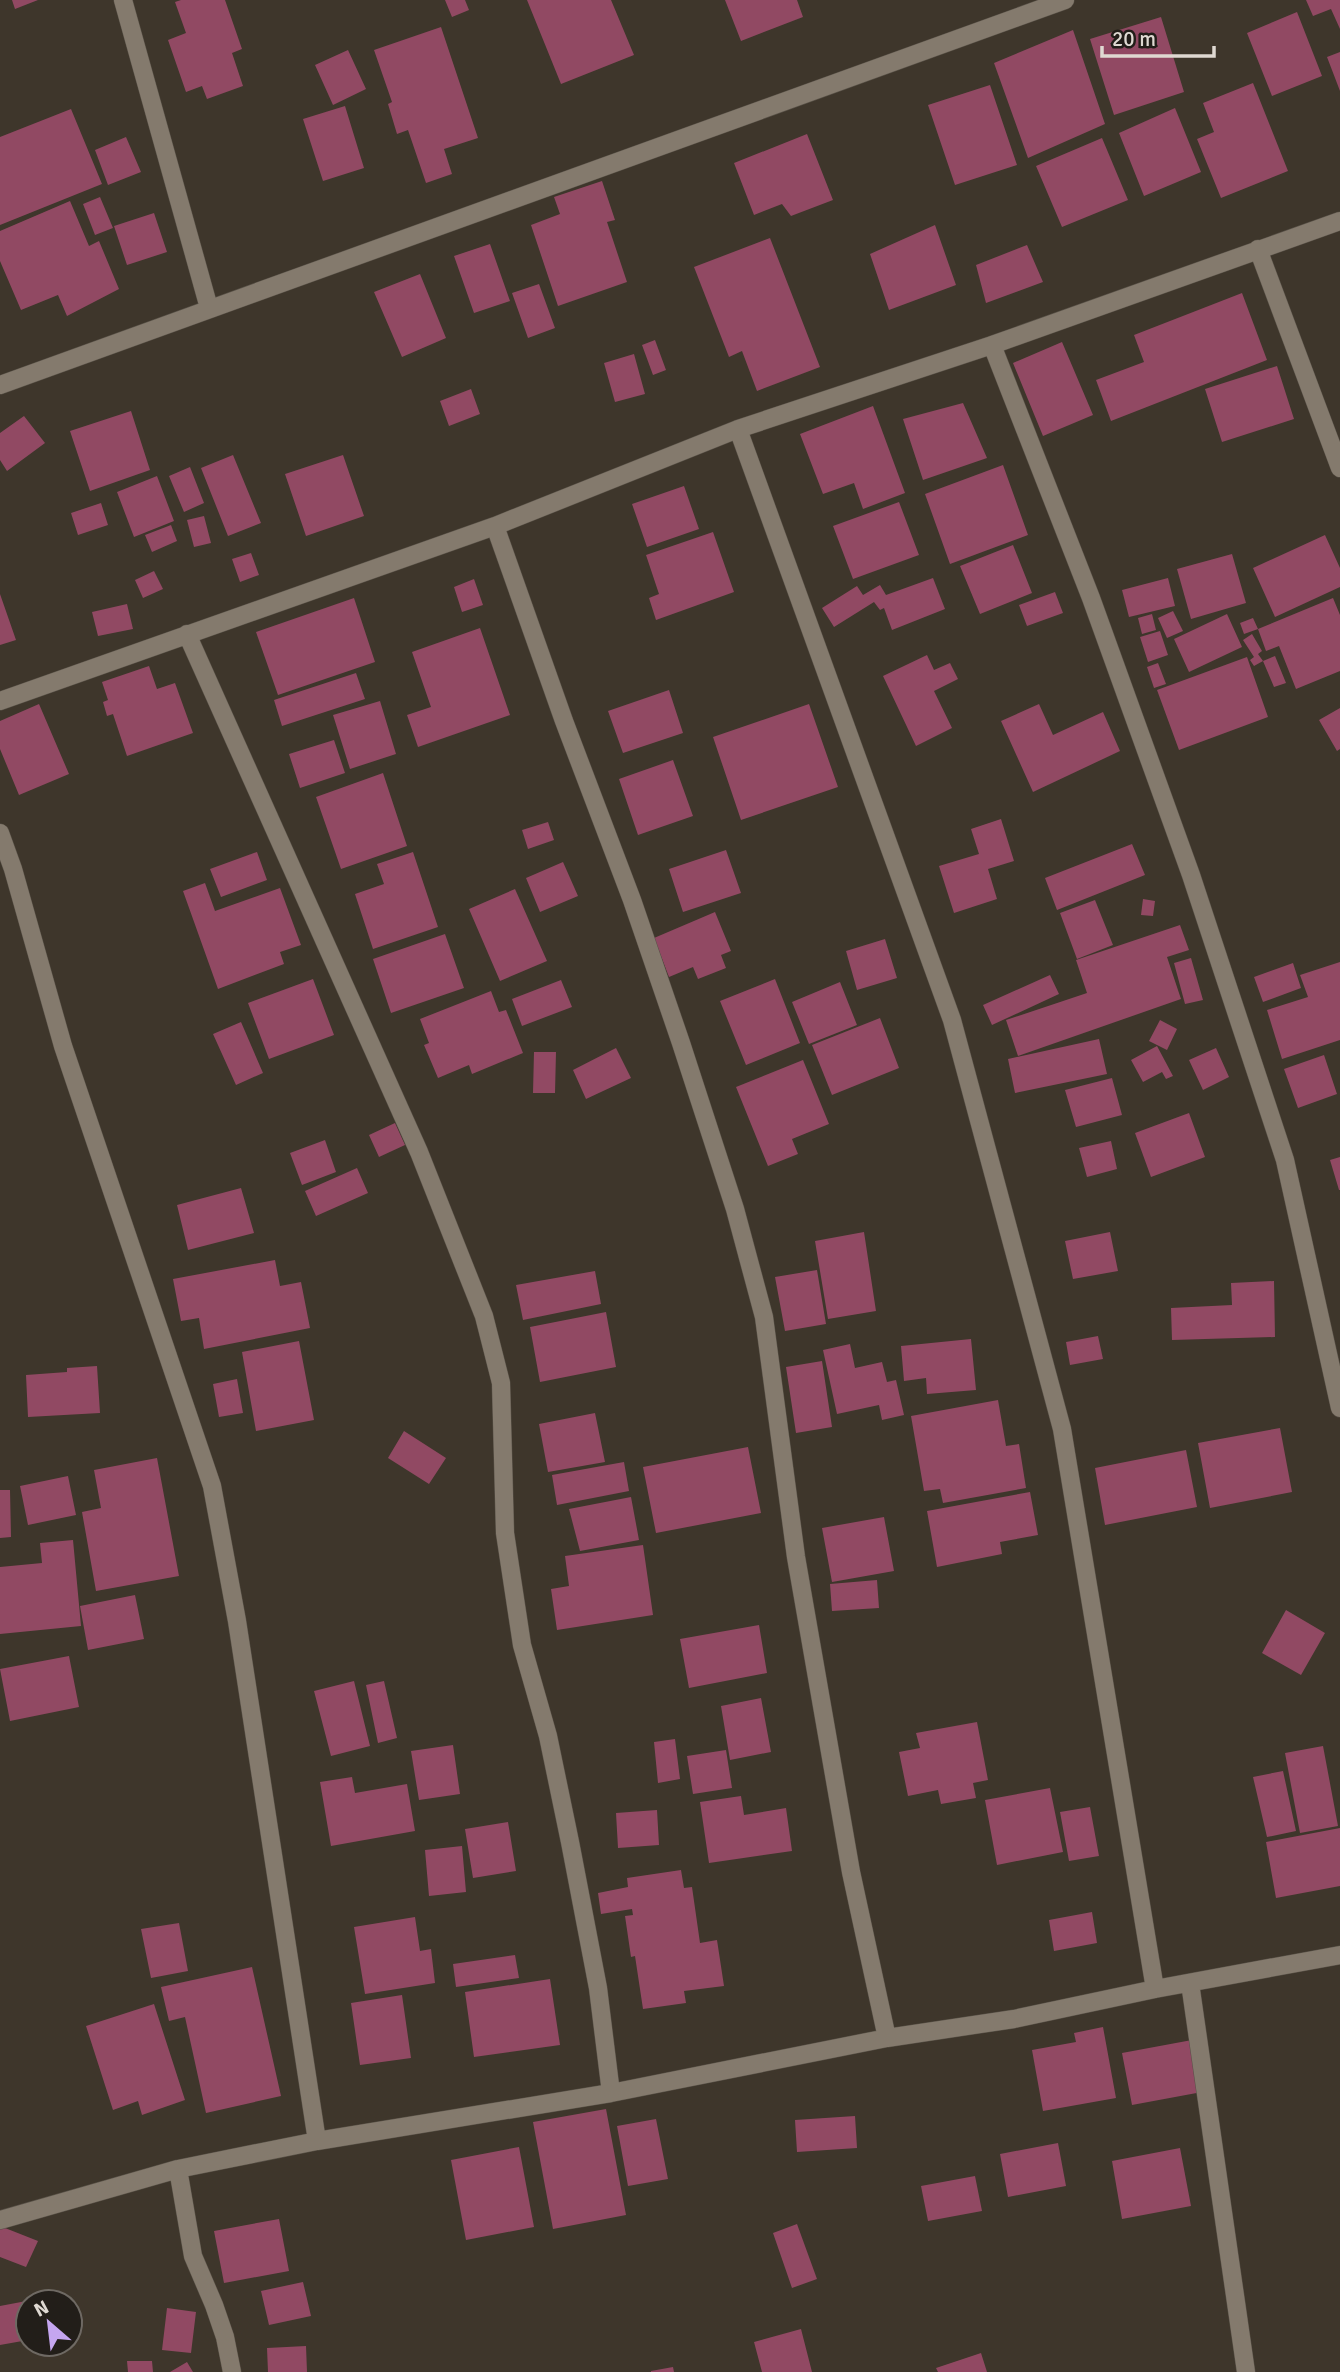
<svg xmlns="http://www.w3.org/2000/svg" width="1340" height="2372" font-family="Signika,sans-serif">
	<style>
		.building { fill: #914963 }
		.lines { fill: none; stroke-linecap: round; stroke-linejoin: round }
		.minor-casing { stroke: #595248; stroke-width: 19 }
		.minor { stroke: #847a6d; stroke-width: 18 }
	</style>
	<rect width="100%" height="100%" fill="#3e362b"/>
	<path class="building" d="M12,0H38L15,9Z
		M181,0H225L242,49L232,53L243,86L207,99L202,86L186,92L168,40L186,33L175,2Z
		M445,0H465L469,10L452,17Z
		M527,0H611L634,55L561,84Z
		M725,0H797L803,17L741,41Z
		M1306,0H1340V29L1331,9L1313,16Z
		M1297,12L1322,76L1272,96L1247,33Z
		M1161,17L1184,92L1114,115L1090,39Z
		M441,27L478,138L444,149L452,174L426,183L408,130L397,134L388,104L392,102L374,50Z
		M1073,30L1105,124L1028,158L994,63Z
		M348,50L366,89L333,105L315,65Z
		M1340,52V91L1327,57Z
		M1253,83L1288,171L1221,198L1197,139L1214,132L1203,103Z
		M990,85L1017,165L955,185L928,105Z
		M345,106L364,168L323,181L303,119Z
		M1175,108L1201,172L1144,196L1119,133Z
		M71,109L102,184L0,225V137Z
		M807,134L833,200L791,216L782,204L754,215L734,163Z
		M126,137L141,172L108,185L95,150Z
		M1102,138L1128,200L1062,227L1036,166Z
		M602,181L615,220L607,222L627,282L558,306L531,225L560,214L554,197Z
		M100,197L113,228L95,235L83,204Z
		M70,201L89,246L99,241L119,289L67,316L58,295L21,310L0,261V231Z
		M154,213L167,252L127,265L114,226Z
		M935,225L956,285L889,310L870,254Z
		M770,238L820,367L757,391L742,351L729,357L694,267Z
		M490,244L510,301L474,313L454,256Z
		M1027,245L1043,282L986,303L976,265Z
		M420,274L446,338L402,357L374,292Z
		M539,284L555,328L528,338L512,293Z
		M1242,293L1267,360L1111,421L1096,380L1144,362L1134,335Z
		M655,340L666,370L653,375L642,345Z
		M1062,342L1093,415L1043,436L1013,363Z
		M634,354L645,394L615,402L604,363Z
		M1277,366L1294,419L1222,442L1205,389Z
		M471,389L480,414L449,426L440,401Z
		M963,403L987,458L923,480L903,419Z
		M873,406L905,493L863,509L854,483L823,494L800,434Z
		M131,411L150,470L90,491L70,431Z
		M24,416L45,443L7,471L0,460V433Z
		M233,455L261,523L228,536L201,468Z
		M343,455L364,516L306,536L285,474Z
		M1003,465L1028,535L950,564L925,494Z
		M190,467L204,503L184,512L169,476Z
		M157,476L174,521L134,537L117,492Z
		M684,486L699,529L647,547L632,504Z
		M899,502L919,555L853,579L833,526Z
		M101,503L108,525L78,535L71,513Z
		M204,516L211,543L194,547L187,520Z
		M171,525L177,541L152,552L145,535Z
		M713,532L734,592L656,620L649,598L659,594L646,555Z
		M1325,535L1340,568V587L1275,617L1253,568Z
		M1013,545L1032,593L980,614L960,566Z
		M251,553L259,575L240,582L232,559Z
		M1232,554L1246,603L1191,619L1177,569Z
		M154,571L163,589L143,598L135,580Z
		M933,578L945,609L892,630L884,608L880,610L874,602L834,627L822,608L857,586L863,595L880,585L886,595Z
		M1168,578L1175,606L1129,617L1122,590Z
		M474,579L483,605L462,612L454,587Z
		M1055,592L1063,613L1027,626L1019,605Z
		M0,594L16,640L0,645Z
		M354,598L375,662L278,695L256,632Z
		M1333,598L1340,615V671L1296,689L1279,646L1266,651L1258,629Z
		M127,604L133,629L98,636L92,612Z
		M1173,611L1183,631L1167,638L1158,618Z
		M1152,614L1156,630L1142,634L1138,618Z
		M1227,614L1242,647L1189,672L1174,639Z
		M1253,618L1258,629L1244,634L1240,623Z
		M480,628L510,715L418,747L407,715L431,707L412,652Z
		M1160,631L1168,655L1148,662L1140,637Z
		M1252,634L1262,651L1258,654L1263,661L1254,666L1250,660L1254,657L1243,640Z
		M927,655L934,670L950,663L958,679L934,691L952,728L916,746L883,676Z
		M1275,656L1286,683L1274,687L1263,661Z
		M1247,657L1268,717L1179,750L1157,690Z
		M1158,663L1166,684L1154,688L1147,667Z
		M149,666L157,689L175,683L193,733L127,756L113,714L107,716L103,702L108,700L102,682Z
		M356,673L365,699L282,726L274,700Z
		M669,690L683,733L623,753L608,711Z
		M380,701L396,754L350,769L333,715Z
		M39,704L69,774L19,795L0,749V721Z
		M809,704L838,787L741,820L713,737Z
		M1039,704L1053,735L1103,712L1120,751L1033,792L1001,721Z
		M1340,708V749L1337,751L1319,720Z
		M334,740L345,773L300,788L289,754Z
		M673,760L693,816L638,835L619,779Z
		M383,773L407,846L341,869L316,797Z
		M1001,819L1014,861L988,869L997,899L954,913L939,866L979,854L971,829Z
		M548,822L554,840L528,849L522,830Z
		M1132,844L1145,875L1057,910L1045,878Z
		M726,850L741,893L683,912L669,869Z
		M257,852L267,880L221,897L210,869Z
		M413,852L438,927L373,949L355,894L384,884L377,864Z
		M563,862L578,896L540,912L526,878Z
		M205,883L215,911L280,888L301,945L280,952L284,964L218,989L183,891Z
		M515,889L547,961L500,981L469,909Z
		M1143,899L1155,901L1153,916L1141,915Z
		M1095,900L1113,945L1077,959L1060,913Z
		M715,912L731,951L721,955L726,968L698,979L693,967L669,977L654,938Z
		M1180,925L1189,950L1167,957L1181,999L1018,1056L1006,1020L1087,993L1076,960Z
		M445,934L464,988L391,1013L373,959Z
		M885,939L897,978L857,990L846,951Z
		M1191,958L1203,1000L1185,1004L1174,963Z
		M1340,962V1040L1282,1059L1267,1010L1308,997L1300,975Z
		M1293,963L1301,988L1263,1002L1254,977Z
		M1050,975L1059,994L992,1025L983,1005Z
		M313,979L334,1035L269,1059L248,1003Z
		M775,979L800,1043L746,1065L720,1001Z
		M561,980L572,1007L522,1026L512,999Z
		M840,982L857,1025L809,1044L792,1002Z
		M491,991L499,1012L506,1010L523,1053L472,1074L469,1065L438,1078L424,1045L429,1043L420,1019Z
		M880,1018L899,1068L832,1095L812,1045Z
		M1160,1020L1177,1029L1167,1050L1149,1041Z
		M241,1022L263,1073L236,1085L213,1034Z
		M1099,1039L1107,1074L1015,1093L1008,1059Z
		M1157,1046L1173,1076L1166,1079L1162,1072L1143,1082L1131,1060Z
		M616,1048L631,1078L586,1099L573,1070Z
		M1216,1048L1229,1077L1203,1090L1189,1060Z
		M534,1052H556L555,1093H533Z
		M1324,1055L1337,1094L1298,1108L1284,1069Z
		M803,1060L829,1124L792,1139L798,1154L768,1166L736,1087Z
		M1112,1078L1122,1115L1076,1127L1065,1090Z
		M1189,1113L1205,1157L1151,1177L1135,1133Z
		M395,1123L405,1145L379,1157L369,1135Z
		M325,1140L336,1172L302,1185L290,1153Z
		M1111,1141L1117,1169L1087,1177L1079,1148Z
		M1340,1157V1190H1339L1330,1160Z
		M357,1168L368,1193L316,1216L305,1191Z
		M241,1188L254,1233L188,1250L177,1205Z
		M864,1232L876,1311L828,1319L815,1241Z
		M1110,1232L1118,1271L1073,1279L1065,1241Z
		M275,1260L280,1286L301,1282L310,1328L204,1349L199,1318L181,1321L173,1279Z
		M817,1270L826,1324L785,1331L775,1277Z
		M595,1271L601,1304L523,1320L516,1285Z
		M1274,1281L1275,1337L1172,1340L1171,1308L1232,1305L1231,1283Z
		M606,1312L616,1367L540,1382L530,1327Z
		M1098,1336L1103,1359L1070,1365L1066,1342Z
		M971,1339L976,1390L927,1394L926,1378L904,1381L901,1346Z
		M299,1341L314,1420L256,1431L242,1352Z
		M850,1344L855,1368L882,1362L887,1382L896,1380L904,1415L882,1420L879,1405L837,1414L823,1350Z
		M822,1361L832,1427L796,1433L786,1367Z
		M97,1366L100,1413L28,1417L26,1375L67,1372V1368Z
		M237,1379L243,1413L219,1417L213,1384Z
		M998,1400L1006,1446L1019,1444L1026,1488L943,1503L940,1489L924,1491L911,1416Z
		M595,1413L605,1462L548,1472L539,1424Z
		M1280,1428L1292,1492L1210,1508L1198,1443Z
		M404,1431L446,1458L429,1484L388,1458Z
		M748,1447L761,1513L656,1533L643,1467Z
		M1186,1450L1197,1507L1105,1525L1095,1468Z
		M157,1458L179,1576L96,1591L82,1512L101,1508L94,1470Z
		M624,1462L629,1491L557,1505L552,1475Z
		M68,1476L76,1515L28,1525L20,1486Z
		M0,1490H10L11,1537L0,1538Z
		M1030,1492L1038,1535L1000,1542L1002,1554L937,1567L927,1511Z
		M631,1497L639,1540L580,1551L569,1509Z
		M884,1517L894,1571L832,1582L822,1528Z
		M73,1540L81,1626L0,1634V1567L42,1563L40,1543Z
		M643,1545L653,1615L557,1630L551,1589L569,1586L565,1556Z
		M877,1580L879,1608L832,1611L830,1584Z
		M135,1595L144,1639L88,1650L80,1606Z
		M1286,1610L1325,1633L1301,1675L1262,1653Z
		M759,1625L767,1673L689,1688L680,1639Z
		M69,1656L79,1707L10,1721L0,1669Z
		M354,1681L370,1746L331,1756L314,1691Z
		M384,1681L397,1738L378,1743L366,1685Z
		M761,1698L771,1752L730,1760L721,1706Z
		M977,1722L988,1780L973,1783L976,1798L941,1804L938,1790L908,1796L899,1752L920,1748L916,1733Z
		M675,1739L680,1779L658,1783L654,1742Z
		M453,1745L460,1794L419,1800L411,1751Z
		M1323,1746L1338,1826L1300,1833L1285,1753Z
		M726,1750L732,1788L693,1794L687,1756Z
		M1283,1771L1296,1831L1267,1837L1253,1777Z
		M352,1777L355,1793L407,1784L415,1831L331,1846L320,1782Z
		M1050,1788L1063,1852L997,1865L985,1800Z
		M741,1796L744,1815L786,1808L792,1851L709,1863L700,1802Z
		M1090,1807L1099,1856L1069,1861L1060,1812Z
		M657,1810L659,1845L618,1848L616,1813Z
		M508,1822L516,1871L473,1878L465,1829Z
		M1340,1828V1886L1276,1898L1266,1842Z
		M462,1846L466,1892L429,1896L425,1850Z
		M681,1870L684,1888L692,1887L700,1943L717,1940L724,1986L684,1991L686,2003L643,2009L635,1956L631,1957L625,1916L633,1915L632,1909L601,1914L598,1893L628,1887L627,1878Z
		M1092,1912L1097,1943L1054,1951L1049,1920Z
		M415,1917L420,1951L431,1949L435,1983L365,1994L354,1927Z
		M179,1923L188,1971L151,1978L141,1929Z
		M515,1955L519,1978L456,1987L453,1964Z
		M252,1967L281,2096L206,2113L185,2017L169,2021L161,1987Z
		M550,1979L560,2045L474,2057L465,1992Z
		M402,1995L411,2058L360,2065L351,2003Z
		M154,2004L185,2100L142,2115L138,2101L113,2110L86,2026Z
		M1103,2027L1116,2098L1043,2111L1032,2050L1076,2042L1074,2033Z
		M1192,2040L1202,2092L1132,2105L1122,2053Z
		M606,2109L626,2215L553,2229L533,2122Z
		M855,2116L857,2148L797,2152L795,2120Z
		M656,2119L668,2179L628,2186L617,2126Z
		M1058,2143L1066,2186L1008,2197L1000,2154Z
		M519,2147L534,2227L466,2240L451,2160Z
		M1180,2148L1191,2206L1122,2219L1112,2161Z
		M975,2176L982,2211L928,2221L921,2186Z
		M279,2219L289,2271L224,2283L214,2231Z
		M797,2224L817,2279L792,2288L773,2233Z
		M0,2226L38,2241L26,2267L0,2257Z
		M303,2282L311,2316L269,2325L261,2291Z
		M37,2299L38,2302H28V2340L0,2345V2306Z
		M167,2308L196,2312L191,2353L162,2350Z
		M801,2329L812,2372H762L754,2342Z
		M306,2346L307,2372H268L267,2348Z
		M981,2353L987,2372H938L936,2368Z
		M127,2361H152L153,2372H128Z
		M187,2362L193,2372H170Z
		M673,2367L674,2372H651V2371Z"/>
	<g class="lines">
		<g class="minor-casing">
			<path id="minor" d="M123,0L209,308
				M1258,249L1340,468
				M992,345L1091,598L1191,875L1285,1160L1340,1408
				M0,385L1065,0
				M738,429L952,1020L1062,1429L1155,1989
				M495,526L564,721L632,900L681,1043L735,1209L764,1317L796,1557L851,1872L887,2038
				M187,634L419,1152L484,1316L501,1383L505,1533L522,1645L548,1736L570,1842L598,1988L611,2093
				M0,701L495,526L738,429L992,345L1340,221
				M0,833L13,869L63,1046L212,1486L237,1621L317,2141
				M1190,1983L1246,2372
				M178,2169L193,2256L214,2305L225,2337L232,2372
				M0,2220L178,2169L317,2141L611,2093L887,2038L1014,2019L1155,1989L1340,1955"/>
		</g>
		<use href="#minor" class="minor"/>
	</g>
	<g transform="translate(49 2323) rotate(332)"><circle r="33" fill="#221e19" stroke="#6e6963" stroke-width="2"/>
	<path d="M0-5L12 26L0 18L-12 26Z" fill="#c5a6f0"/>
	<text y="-10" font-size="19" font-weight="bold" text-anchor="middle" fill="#dfd9d2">N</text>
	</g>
	<path d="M1102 46v10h112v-10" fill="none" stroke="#dfd9d2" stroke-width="3.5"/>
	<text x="1112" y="46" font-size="21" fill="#dfd9d2" stroke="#221e19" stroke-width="5" paint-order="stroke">20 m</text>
</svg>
